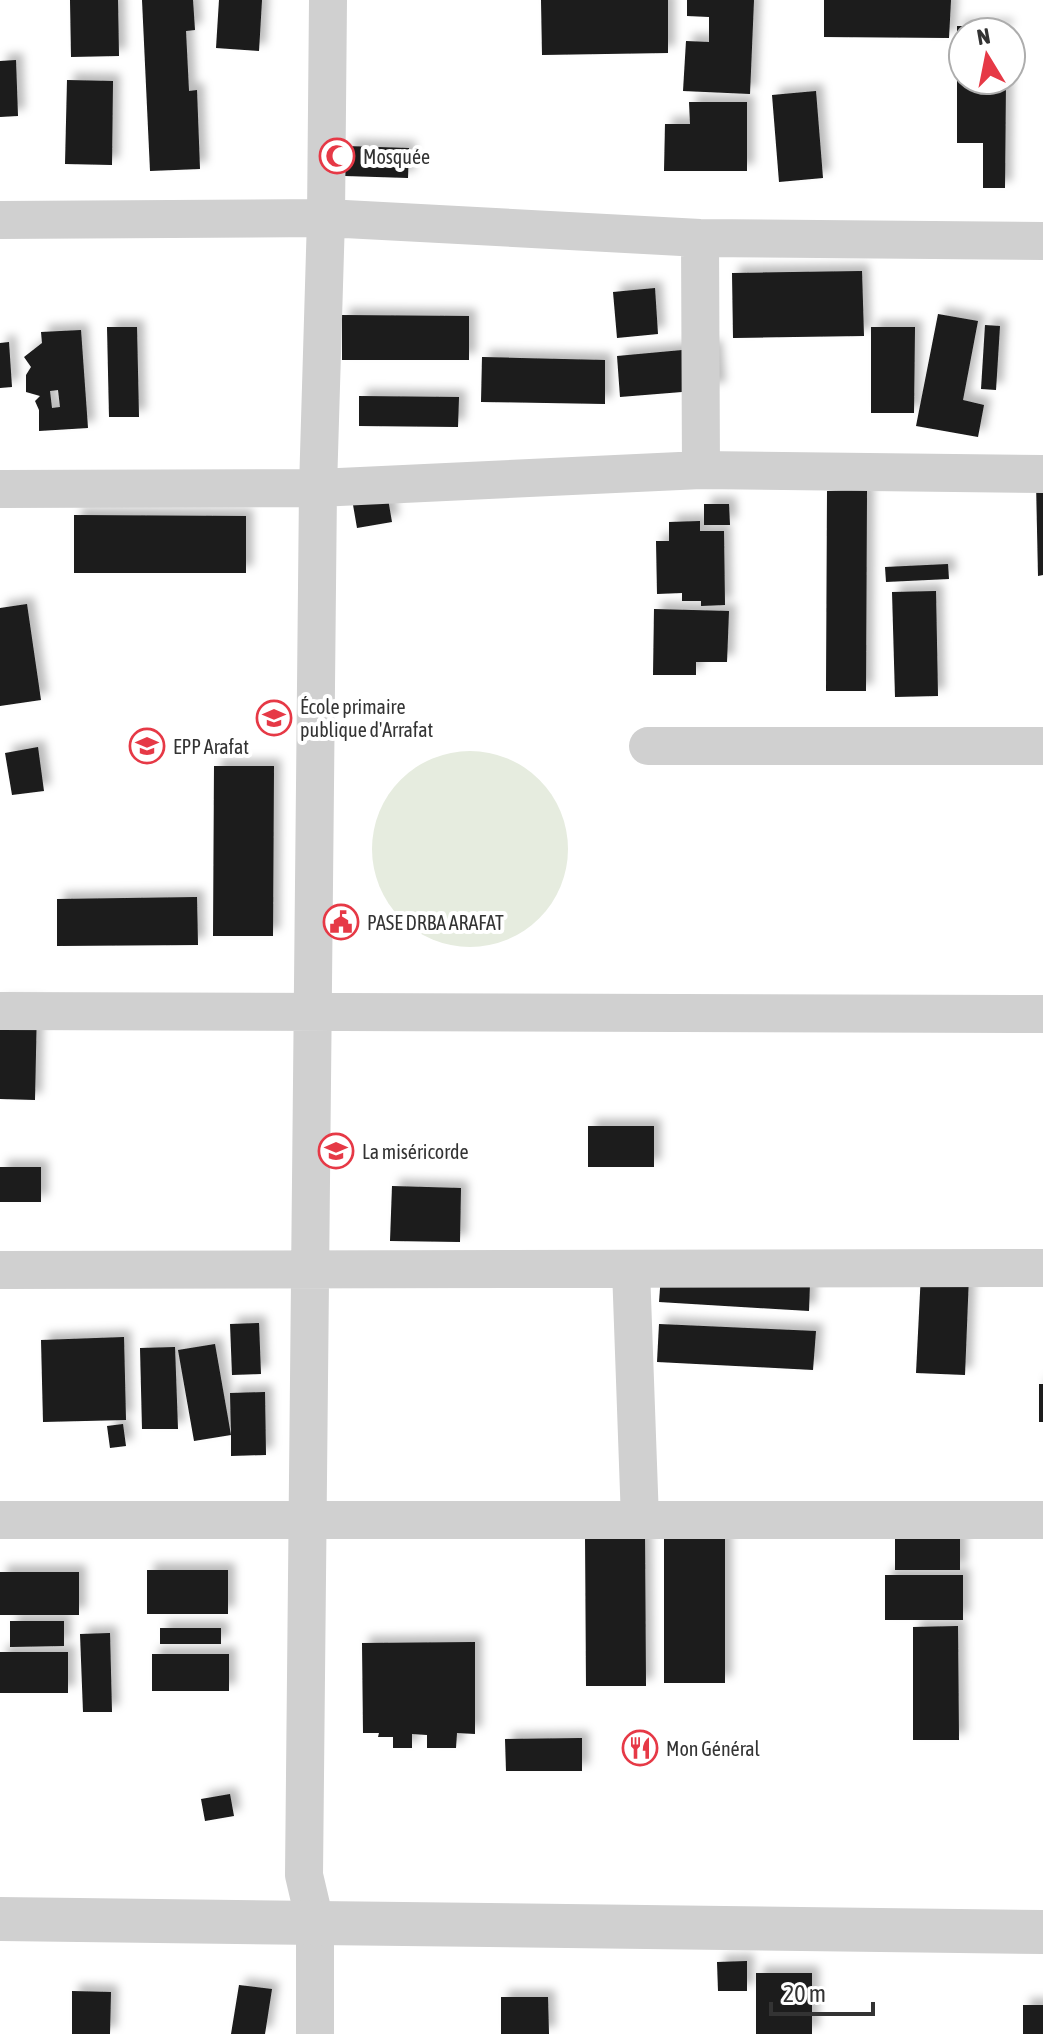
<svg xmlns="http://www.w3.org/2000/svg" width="1043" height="2034" font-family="'Asap Condensed',sans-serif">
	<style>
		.park { fill: #e6ecdf }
		.building { fill: #1a1a1a; fill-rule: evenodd; filter: url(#shadow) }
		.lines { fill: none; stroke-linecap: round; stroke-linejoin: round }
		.minor { stroke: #d0d0d0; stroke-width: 38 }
		.tertiary { stroke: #d0d0d0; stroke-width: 44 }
		.labels { text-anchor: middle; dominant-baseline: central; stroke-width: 8; stroke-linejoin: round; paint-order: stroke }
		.poi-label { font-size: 20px; fill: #333; stroke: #fff; text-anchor: start }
	</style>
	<defs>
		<filter id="shadow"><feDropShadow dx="7" dy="-7" stdDeviation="4" flood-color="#0004"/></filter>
	</defs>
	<rect width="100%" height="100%" fill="#fff"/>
	<path class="park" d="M372 849a98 98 0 1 1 196 0a98 98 0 1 1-196 0Z"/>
	<path class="building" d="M70,0H118L119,56L71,57Z
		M142,0H193L195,30L186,31L189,91L197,90L200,169L150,171Z
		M219,0H262L259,51L216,48Z
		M541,0H668V53L542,55Z
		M687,0H754L750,94L683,91L686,41L709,42V17L687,16Z
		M824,0H951L949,38L824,37Z
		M957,26H1006V32H963V80H1006L1005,188H983V143H957Z
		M16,60L18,116L0,117V61Z
		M67,80L113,81L112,165L65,164Z
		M816,91L823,178L779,182L772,95Z
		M689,102H747V171H664L665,124H690Z
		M346,146L409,148L408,178L345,176Z
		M862,271L864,336L733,338L732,273Z
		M655,288L658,334L617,338L613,292Z
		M938,314L978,321L963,400L984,405L978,437L916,426Z
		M342,315L469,316V360H342Z
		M985,325L1000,326L996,390L981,389Z
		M107,327H137L139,417H109Z
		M871,327H915L914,413H871Z
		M81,330L88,428L39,431V410L35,401L40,396L26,392V375L31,367L24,357L42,343L41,332ZM58,390L60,407L52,408L50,391Z
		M9,342L12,387L0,388V343Z
		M715,347L719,389L620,397L617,356Z
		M482,357L605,360V404L481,402Z
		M359,396L459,397L458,427L359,426Z
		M1036,482H1043V575L1038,576Z
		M867,490L866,691H826L827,491Z
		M387,493L392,522L357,528L352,499Z
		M704,504H729L730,525H704Z
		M74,515L246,516V573H74Z
		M700,521V531H724L725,605L701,606V601H682V593L657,594L656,541H669V522Z
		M948,564L949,579L886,582L885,567Z
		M936,591L938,696L895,697L892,592Z
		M27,604L41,700L0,706V608Z
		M654,609L729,611L727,662H696V675H653Z
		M38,747L44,791L12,795L5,753Z
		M214,766H274L273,936H213Z
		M197,897L198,945L57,946V899Z
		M0,1004L37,1005L35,1100L0,1099Z
		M588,1126H654V1167H588Z
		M0,1167H41V1202H0Z
		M392,1186L461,1188L460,1242L390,1241Z
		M921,1273L969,1275L965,1375L916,1373Z
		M661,1275L810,1283L809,1311L659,1302Z
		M259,1323L261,1374L232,1375L230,1324Z
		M659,1324L816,1331L813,1370L657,1362Z
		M124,1337L126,1420L43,1422L41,1340Z
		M215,1344L231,1435L230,1393L265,1392L266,1455L231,1456V1435L194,1441L178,1350Z
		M175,1347L178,1429H142L140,1348Z
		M1039,1384H1043V1422H1039Z
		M123,1424L126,1446L110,1448L107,1426Z
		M895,1527H960V1570H895Z
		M664,1528H725V1683H664Z
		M585,1534H645L646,1686H586Z
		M147,1570H228V1614H147Z
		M0,1572H79V1615H0Z
		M885,1575H963V1620H885Z
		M10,1621H64V1646L10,1647Z
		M958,1626L959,1740H913V1627Z
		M160,1628H221V1644H160Z
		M110,1633L112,1712H83L80,1634Z
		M475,1642V1734L457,1733L456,1748H427V1735L412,1734V1748H393V1737H378L379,1733H363L362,1643Z
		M0,1652H68V1693H0Z
		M152,1654H229V1691H152Z
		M582,1738V1771H506L505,1739Z
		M230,1794L234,1816L205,1821L201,1799Z
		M747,1961V1991H718L717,1962Z
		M756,1973H812V2034H756Z
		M239,1985L272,1989L265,2034H231Z
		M72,1991L111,1992L110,2034H72Z
		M501,1997H548L549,2034H501Z
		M1023,2005H1043V2034H1023Z"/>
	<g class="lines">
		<path class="minor" d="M0,220L326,218L700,238L1043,241
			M700,238L701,470
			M0,489L318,488L701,470L1043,474
			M648,746H1043
			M0,1011L1043,1014
			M631,1269L640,1520
			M0,1270L1043,1268
			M0,1520H1043
			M315,2034V1922L304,1875L318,488L326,218L328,0"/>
		<path class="tertiary" d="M0,1919L1043,1932"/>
	</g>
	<defs>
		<g id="mosque-ring" transform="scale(1.8)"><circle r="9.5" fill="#fff" stroke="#e63946" stroke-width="1.5"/><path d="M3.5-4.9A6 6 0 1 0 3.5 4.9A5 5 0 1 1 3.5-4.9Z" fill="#e63946"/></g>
		<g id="school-ring" transform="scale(1.8)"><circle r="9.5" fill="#fff" stroke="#e63946" stroke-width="1.5"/><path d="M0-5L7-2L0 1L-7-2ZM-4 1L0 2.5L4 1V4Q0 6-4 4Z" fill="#e63946"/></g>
		<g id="civic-ring" transform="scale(1.8)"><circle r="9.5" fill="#fff" stroke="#e63946" stroke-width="1.5"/><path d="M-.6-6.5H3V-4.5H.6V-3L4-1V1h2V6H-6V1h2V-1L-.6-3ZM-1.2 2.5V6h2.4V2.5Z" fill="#e63946"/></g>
		<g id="restaurant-ring" transform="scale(1.8)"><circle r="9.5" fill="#fff" stroke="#e63946" stroke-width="1.5"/><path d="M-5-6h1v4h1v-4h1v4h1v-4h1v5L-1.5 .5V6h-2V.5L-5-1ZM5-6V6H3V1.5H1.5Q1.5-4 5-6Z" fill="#e63946"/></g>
	</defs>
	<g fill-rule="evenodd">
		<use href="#mosque-ring" x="337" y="156"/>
		<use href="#school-ring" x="274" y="718"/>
		<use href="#school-ring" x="147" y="746"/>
		<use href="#civic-ring" x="341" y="922"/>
		<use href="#school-ring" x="336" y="1151"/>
		<use href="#restaurant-ring" x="640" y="1748"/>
	</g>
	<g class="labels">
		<g class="poi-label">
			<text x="363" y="156">Mosquée</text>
			<text x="300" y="706">École primaire<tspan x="300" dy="23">publique d'Arrafat</tspan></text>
			<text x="173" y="746">EPP Arafat</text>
			<text x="367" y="922">PASE DRBA ARAFAT</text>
			<text x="362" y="1151">La miséricorde</text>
			<text x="666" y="1748">Mon Général</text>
		</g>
	</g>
	<g transform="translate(987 56) rotate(350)"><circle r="38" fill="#ffffff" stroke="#adadad" stroke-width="2"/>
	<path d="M0-6L14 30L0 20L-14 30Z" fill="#e63946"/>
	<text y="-12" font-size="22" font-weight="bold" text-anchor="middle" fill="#333333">N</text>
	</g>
	<path d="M771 2002v12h102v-12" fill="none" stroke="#333333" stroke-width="4"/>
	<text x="783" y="2002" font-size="24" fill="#333333" stroke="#ffffff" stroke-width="6" paint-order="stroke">20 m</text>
</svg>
